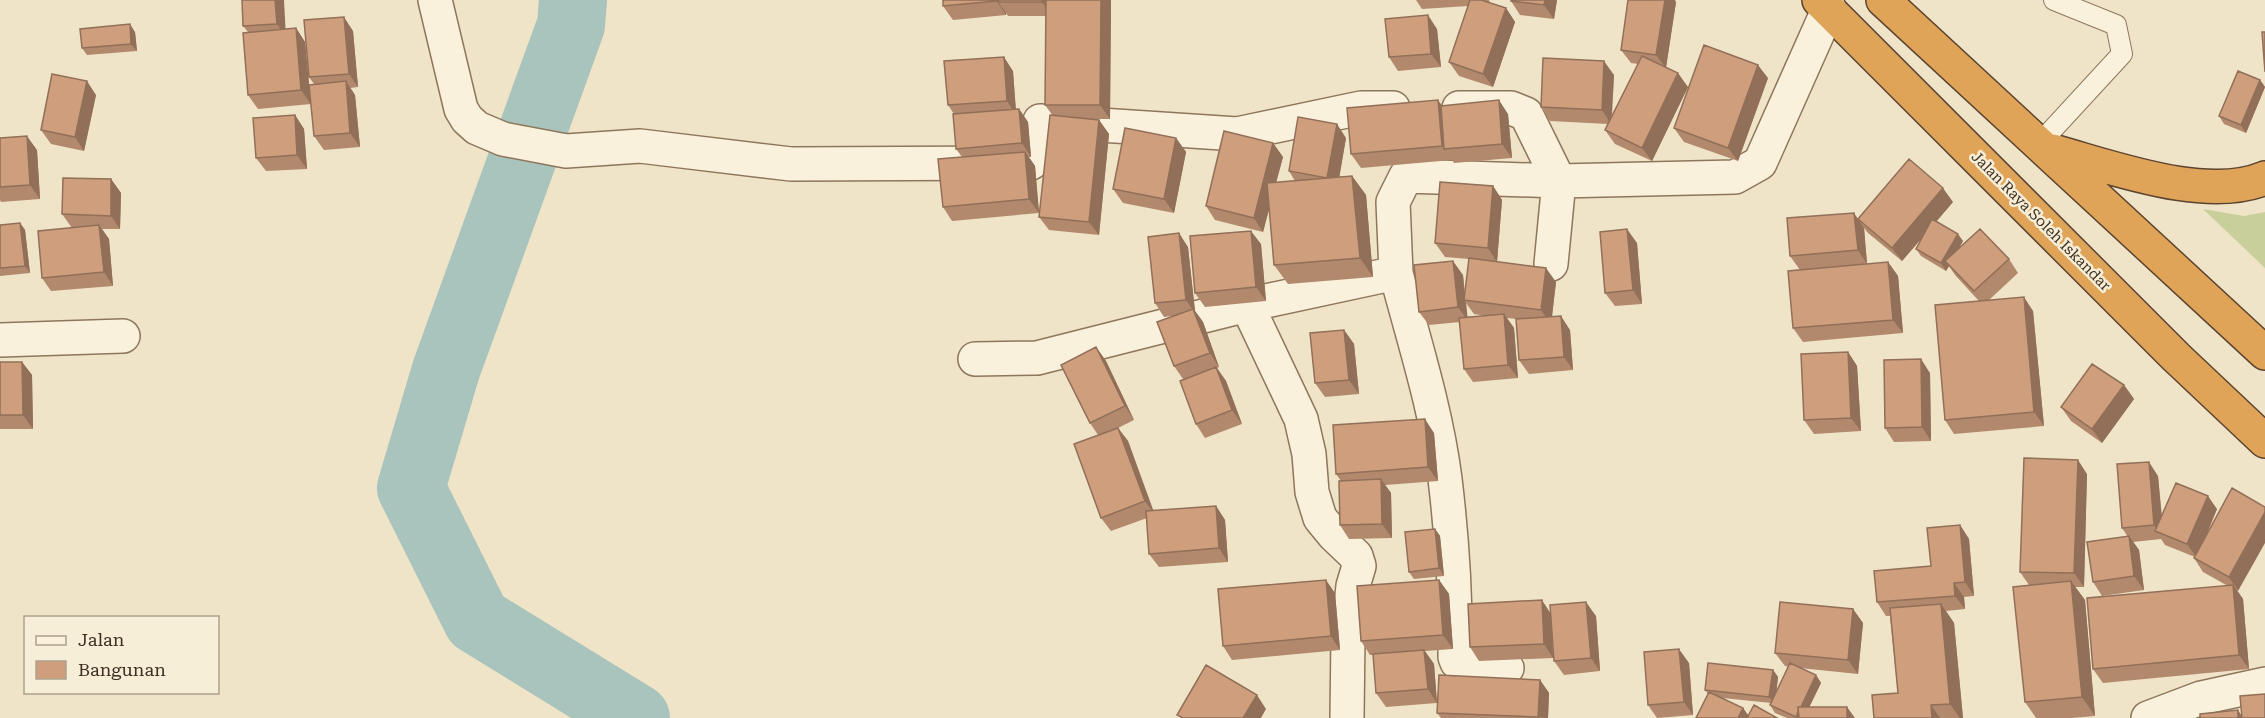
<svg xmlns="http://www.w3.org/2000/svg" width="2265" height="718" font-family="'Roboto Serif',serif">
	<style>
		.green { fill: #c9cf9b }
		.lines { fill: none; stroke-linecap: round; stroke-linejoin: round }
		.river { stroke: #a9c4bc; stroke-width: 68 }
		.lane-casing { stroke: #8d765c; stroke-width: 22 }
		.street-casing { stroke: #8d765c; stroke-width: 36 }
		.highway-casing { stroke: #5b4430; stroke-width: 36 }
		.lane { stroke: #faf1dc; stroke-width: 20 }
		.street { stroke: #faf1dc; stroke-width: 33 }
		.highway { stroke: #e0a458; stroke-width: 33 }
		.wall { fill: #b2896c; fill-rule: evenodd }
		.shaded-wall { fill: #916f58 }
		.building { fill: #cf9f7d; stroke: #916f58; stroke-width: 1.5 }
		.labels { text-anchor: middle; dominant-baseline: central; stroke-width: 5; stroke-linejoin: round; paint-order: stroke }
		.street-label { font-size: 15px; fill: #3d2e20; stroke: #f7eed8 }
	</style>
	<rect width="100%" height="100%" fill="#f0e4c8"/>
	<path class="green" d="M2203,209L2244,216L2265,212V268Z"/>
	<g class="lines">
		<path class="river" d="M573,0L571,25L446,370L411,488L477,620L636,718"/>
		<g class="lane-casing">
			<path id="lane" d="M2040,143L2122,54L2116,25L2054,0"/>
		</g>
		<g class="street-casing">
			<path id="street" d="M435,0L461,109L467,119L477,128L503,139L566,151L640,146L791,164L1031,163L1040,121L1237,134L1361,108H1393
				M1459,108H1511L1526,114L1559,181L1551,264
				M1396,273C1414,341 1436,409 1445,479C1452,537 1456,598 1455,657L1457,662L1461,664L1507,668
				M1247,305L1301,419L1309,454L1312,492L1320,518L1334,535L1356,556L1359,566L1353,586L1348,635L1347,718
				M0,340L123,336
				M975,359L1037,358L1247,305L1396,273L1393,202L1406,176L1559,181L1735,177L1760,163L1829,8
				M2148,718L2201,698L2265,684"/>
		</g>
		<g class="highway-casing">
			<path id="highway" d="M1819,0L2176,357L2265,441
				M1883,0L2265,353
				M2052,151C2112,167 2206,203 2265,178"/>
		</g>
		<use href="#lane" class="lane"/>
		<use href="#street" class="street"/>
		<use href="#highway" class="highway"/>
	</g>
	<path class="wall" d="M242,0L286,29L296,28L305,42L311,104L258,109L248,95V32L243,26Z
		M943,0H1111L1110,119H1084L1099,120L1109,134L1099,235L1049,230L1039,217L1053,116L1045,105L1046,16H1008L1006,13V15L953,20L943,6Z
		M1416,0H1489L1490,3L1506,8L1515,22L1493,87L1459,76L1449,62L1468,6L1422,9Z
		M1557,0L1554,19L1520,15L1511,1Z
		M1676,2L1666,67L1688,87L1652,161L1615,144L1605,130L1608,124L1550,121L1541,107L1614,75L1612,117L1638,64L1631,63L1621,50Z
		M1437,29L1441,67L1398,71L1389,57Z
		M353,31L358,87L350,88L355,95L360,147L324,150L314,136V84L309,77Z
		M135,32L137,51L87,55L82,48Z
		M1013,71L1016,109H1019L1028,122L1031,157H1029L1035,166L1039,213L952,221L943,207L962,157L956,149L954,114L948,105Z
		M1768,78L1738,161L1684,142L1674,128Z
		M2260,80L2265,87L2246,133L2224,124L2219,116Z
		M96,95L84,151L51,144L41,130Z
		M1442,105L1508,114L1512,158L1454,163L1452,160L1361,168L1351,154Z
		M295,115L304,129L307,169L266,171L256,158Z
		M0,138L37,150L40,199L1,202L0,200Z
		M1176,138L1186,152L1174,213L1123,203L1113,189Z
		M1346,138L1339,177L1352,176L1366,195L1373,277L1288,284L1274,265L1269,209L1263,232L1215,220L1206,206L1273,143L1283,157L1276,182L1295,181L1289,171Z
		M111,179L121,193L120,229H102L109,239L113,286L51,291L42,278L72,228L62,214Z
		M1493,186L1502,200L1497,262L1556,282L1552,317L1570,330L1573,370L1529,374L1519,360L1516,319L1507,318L1514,328L1518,378L1473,382L1464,369L1460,322L1429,325L1419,312L1463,275L1465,293L1469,259L1445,257L1435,243ZM1466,303L1474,314L1487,316L1467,317Z
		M1953,202L1936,222L1963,241L1959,248L2009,259L2018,273L1989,300L2033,311L2044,426L1954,434L1945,420L1979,301L1955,275L1949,266L1946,271L1921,256L1916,249L1921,239L1902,261L1868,233L1864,228L1867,264L1800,270L1790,256L1859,219Z
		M20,223L25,230L30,273L0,276V225Z
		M1637,243L1642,304L1615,306L1605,293Z
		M1261,244L1266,301L1205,307L1195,293Z
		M1188,247L1195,311L1203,322L1219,367L1217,368L1226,381L1242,424L1205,438L1196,424L1183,379L1174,366L1173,316L1164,317L1155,303Z
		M1888,262L1898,276L1903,333L1803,342L1793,328Z
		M1344,330L1354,344L1359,394L1325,397L1315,383Z
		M1096,347L1106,361L1134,420L1118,428L1128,441L1153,511L1216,506L1225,520L1228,562L1159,567L1149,554L1147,518L1111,531L1101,518L1098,435L1090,423Z
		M1848,352L1857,366L1861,431L1814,434L1804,420Z
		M0,362H22L32,375L33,429H0Z
		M1930,373L1931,441L1894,442L1885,428Z
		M2124,385L2134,399L2102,443L2071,421L2061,407Z
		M1434,433L1438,481L1385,485L1391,493L1392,538L1349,539L1340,525L1341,481L1336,474Z
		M2087,474L2084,587H2075L2085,600L2095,716L2072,718H2036L2025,702L2029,585L2020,572Z
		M2158,476L2162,516L2217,509L2206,535L2238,591L2237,590L2243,599L2249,669L2103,683L2093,669L2228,586L2203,572L2194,558L2195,557L2165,545L2161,539L2133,542L2139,550L2144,590L2102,596L2093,582L2128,537L2122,528Z
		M1960,525L1969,539L1974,596L1964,597L1965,609L1946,611L1954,623L1963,718H1874L1898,693L1890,616H1886L1877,602L1931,566Z
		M1435,529L1440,536L1444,576L1414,579L1409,572Z
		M1439,580L1449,594L1453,649L1425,651L1434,664L1437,703L1386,707L1376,693L1373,655H1370L1361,641Z
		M1335,593L1340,650L1232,660L1223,646Z
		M1853,609L1863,623L1858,674L1800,668L1816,675L1821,683L1809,707L1855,718H1787L1775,713L1770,705L1771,703L1723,698L1743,708L1748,715L1777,718H1696L1708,694L1705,690L1773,670L1778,677L1776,693L1789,667L1785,666L1775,653Z
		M1551,613L1596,616L1600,671L1564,675L1554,661L1552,626L1553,658L1479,661L1470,647Z
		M1689,663L1693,715L1657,718L1648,705Z
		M1540,680L1549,693L1548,718H1441L1437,713Z"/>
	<path class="shaded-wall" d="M275,0H284L286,38L277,24Z
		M996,0H1005L998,2L1006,13V15Z
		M1042,0H1052V16L1042,2Z
		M1101,0H1111L1110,119L1100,105Z
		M1545,0H1557L1554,19L1544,5Z
		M1665,0H1675L1676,2L1666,68L1656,55Z
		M1506,8L1515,22L1493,87L1483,74Z
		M1428,15L1437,29L1441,67L1431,54Z
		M344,17L353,31L358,87L349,74Z
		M130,24L135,32L137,51L131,44Z
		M296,28L305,42L311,104L301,90Z
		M1004,57L1013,71L1016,115L1007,101Z
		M1604,61L1614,75L1611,124L1602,110Z
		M1758,65L1768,78L1738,161L1728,148Z
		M1678,73L1688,87L1652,161L1642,148Z
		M2260,80L2265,87L2246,133L2241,125Z
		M87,81L96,95L84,151L75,137Z
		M346,81L355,95L360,147L350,133Z
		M1438,100L1448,114L1444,149L1452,160L1442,146Z
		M1499,100L1508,114L1512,158L1502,144Z
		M1019,109L1028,122L1031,157L1022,143Z
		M295,115L304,129L307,169L297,155Z
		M1099,120L1109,134L1099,235L1089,222Z
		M1337,124L1346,138L1337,191L1327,178Z
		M27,136L37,150L40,199L30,185Z
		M1176,138L1186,152L1174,213L1164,199Z
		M1273,143L1283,157L1263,232L1254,218Z
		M1025,152L1035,166L1039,213L1029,199Z
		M1352,176L1366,195L1373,277L1360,258Z
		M111,179L121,193L120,229L111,216Z
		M1493,186L1502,200L1497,262L1488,248Z
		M1943,188L1953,202L1902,261L1892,248Z
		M1854,213L1864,228L1867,264L1858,250Z
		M20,223L25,230L30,273L25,266Z
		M99,225L109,239L113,286L104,272Z
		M1627,229L1637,243L1642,304L1633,290Z
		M1251,231L1261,244L1266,301L1256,287Z
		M1179,233L1188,247L1195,311L1203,322L1219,367L1210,353L1195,313L1186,300Z
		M1958,234L1963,241L1949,265L1945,261L1949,266L1946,271L1941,263Z
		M1453,261L1463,275L1465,300H1464L1466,303L1468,321L1458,307Z
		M1888,262L1898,276L1903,333L1893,320Z
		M1546,268L1556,282L1551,324L1541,310Z
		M2024,297L2033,311L2044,426L2034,412Z
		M1504,314L1514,328L1518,378L1508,365Z
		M1561,316L1570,330L1573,370L1564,357Z
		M1344,330L1354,344L1359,394L1349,380Z
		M1096,347L1106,361L1134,420L1125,406Z
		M1848,352L1857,366L1861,431L1851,418Z
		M1921,359L1930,373L1931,441L1922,427Z
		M22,362L32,375L33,429L23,415Z
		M1216,367L1226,381L1242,424L1232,410Z
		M2124,385L2134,399L2102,443L2092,429Z
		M1425,419L1434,433L1438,481L1428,467Z
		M1118,428L1128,441L1155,515L1145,501Z
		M2078,460L2087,474L2084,587L2074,573Z
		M2149,462L2158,476L2163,534L2158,532L2154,525Z
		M1381,479L1391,493L1392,538L1382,524Z
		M2208,496L2217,509L2197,558L2187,544Z
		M1216,506L1225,520L1228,562L1219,548Z
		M2265,512V543L2238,591L2229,577Z
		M1960,525L1969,539L1974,596L1965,582Z
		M1435,529L1440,536L1444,576L1439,568Z
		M2129,536L2139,550L2144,590L2134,576Z
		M1326,580L1335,593L1340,650L1331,636Z
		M1439,580L1449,594L1453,649L1443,635Z
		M2071,581L2085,600L2095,716L2082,697Z
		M1954,583L1964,597L1965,609L1955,596Z
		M2233,585L2243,599L2249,669L2239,655Z
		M1542,600L1551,614L1553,658L1544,644Z
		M1586,602L1596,616L1600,671L1591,658Z
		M1941,604L1954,623L1963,718H1960L1950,704Z
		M1853,609L1863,623L1858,674L1848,660Z
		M1679,649L1689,663L1693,715L1684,702Z
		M1424,650L1434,664L1437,703L1428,689Z
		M1773,670L1778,677L1775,704L1769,697Z
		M1816,675L1821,683L1804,718H1796Z
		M1540,680L1549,693L1548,718L1538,717Z
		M1257,695L1266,709L1261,718H1243Z
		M1931,705L1940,718H1932Z
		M1847,707L1855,718H1847Z
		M1743,708L1750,718H1738Z
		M2238,710L2243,718H2238Z"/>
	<path class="building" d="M242,0H275L277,24L243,26Z
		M943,0H996V1L943,6Z
		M998,0H1042V2H998Z
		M1046,0H1101L1100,105H1045Z
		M1470,0H1481L1506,8L1483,74L1449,62Z
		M1511,0H1545L1544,5L1511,1Z
		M1628,0H1665L1656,55L1621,50Z
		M1428,15L1431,54L1389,57L1385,19Z
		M344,17L349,74L309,77L304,20Z
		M130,24L131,44L82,48L80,29Z
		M296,28L301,90L248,95L243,33Z
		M2262,32H2265V72Z
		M1704,45L1758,65L1728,148L1674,128Z
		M1642,56L1678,73L1642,148L1605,130Z
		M1004,57L1007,101L948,105L944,61Z
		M1543,58L1604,61L1602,110L1541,107Z
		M2238,71L2260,80L2241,125L2219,116Z
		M52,74L87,81L75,137L41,130Z
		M346,81L350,133L314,136L309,85Z
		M1438,100L1442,146L1351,154L1347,108Z
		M1499,100L1502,144L1444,149L1441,106Z
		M1019,109L1022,143L956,149L953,114Z
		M295,115L297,155L256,158L253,118Z
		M1050,115L1099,120L1089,222L1039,217Z
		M1298,117L1337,124L1327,178L1289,171Z
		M1125,128L1176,138L1164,199L1113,189Z
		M1224,131L1273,143L1254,218L1206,206Z
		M27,136L30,185L0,187V138Z
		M1025,152L1029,199L943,207L938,159Z
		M1909,159L1943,188L1892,248L1858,219Z
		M1352,176L1360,258L1274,265L1267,183Z
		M63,178L111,179V216L62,214Z
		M1440,182L1493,186L1488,248L1435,243Z
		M1854,213L1858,250L1790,256L1787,218Z
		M1932,219L1958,234L1941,263L1916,249Z
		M20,223L25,266L0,268V225Z
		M99,225L104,272L42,278L38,231Z
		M1627,229L1633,290L1605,293L1600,232Z
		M1980,229L2009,259L1974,291L1945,261Z
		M1251,231L1256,287L1195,293L1190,236Z
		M1179,233L1186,300L1155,303L1148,237Z
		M1469,258L1546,268L1541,310L1464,300Z
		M1453,261L1458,307L1419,312L1414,265Z
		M1888,262L1893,320L1793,328L1788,271Z
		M2024,297L2034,412L1945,420L1935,305Z
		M1193,309L1210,353L1174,366L1157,322Z
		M1504,314L1508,365L1464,369L1459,318Z
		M1561,316L1564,357L1519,360L1516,319Z
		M1344,330L1349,380L1315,383L1310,333Z
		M1096,347L1125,406L1090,423L1061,365Z
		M1848,352L1851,418L1804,420L1801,354Z
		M1921,359L1922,427L1885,428L1884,360Z
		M0,362H22L23,415H0Z
		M2092,364L2124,385L2092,429L2061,407Z
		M1216,367L1232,410L1196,424L1180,381Z
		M1425,419L1428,467L1336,474L1333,425Z
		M1118,428L1145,501L1101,518L1074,444Z
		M2024,458L2078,460L2074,573L2020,572Z
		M2149,462L2154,525L2122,528L2117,464Z
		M1381,479L1382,524L1340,525L1339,481Z
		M2176,483L2208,496L2187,544L2155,531Z
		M2232,488L2265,507V512L2229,577L2194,558Z
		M1216,506L1219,548L1149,554L1146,511Z
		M1960,525L1965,582L1954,583L1955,596L1877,602L1874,571L1931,566L1927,528Z
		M1435,529L1439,568L1409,572L1405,532Z
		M2129,536L2134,576L2093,582L2087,542Z
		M1326,580L1331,636L1223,646L1218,589Z
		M1439,580L1443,635L1361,641L1357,586Z
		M2071,581L2082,697L2025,702L2013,587Z
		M2233,585L2239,655L2093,669L2087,598Z
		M1542,600L1544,644L1470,647L1468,604Z
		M1586,602L1591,658L1554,661L1550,605Z
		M1780,602L1853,609L1848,660L1775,653Z
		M1941,604L1950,704L1931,705L1932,718H1874L1872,695L1898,693L1890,608Z
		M1679,649L1684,702L1648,705L1644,652Z
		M1424,650L1428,689L1376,693L1373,654Z
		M1708,663L1773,670L1769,697L1705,690Z
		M1790,663L1816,675L1801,707H1798V712L1796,717L1770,705Z
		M1206,665L1257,695L1243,718H1183L1177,715Z
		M1439,675L1540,680L1538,717L1437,713Z
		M1709,692L1743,708L1738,718H1696Z
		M2265,694V718H2242L2240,696Z
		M1754,705L1777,718H1747Z
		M1798,707H1847V718H1799Z
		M2238,710V718H2200V714Z"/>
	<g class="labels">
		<g class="street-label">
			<text transform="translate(2041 221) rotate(45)">Jalan Raya Soleh Iskandar</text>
		</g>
	</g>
	<rect x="24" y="616" width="195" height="78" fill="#f7eed8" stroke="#ada18e" stroke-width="1.5"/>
	<rect x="36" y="636" width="30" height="9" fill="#faf1dc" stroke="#ada18e" stroke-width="1.5"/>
	<text x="78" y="646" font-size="18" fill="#3d2e20">Jalan</text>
	<rect x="36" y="661" width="30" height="18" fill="#cf9f7d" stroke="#ada18e" stroke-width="1.5"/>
	<text x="78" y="676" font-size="18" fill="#3d2e20">Bangunan</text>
</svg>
